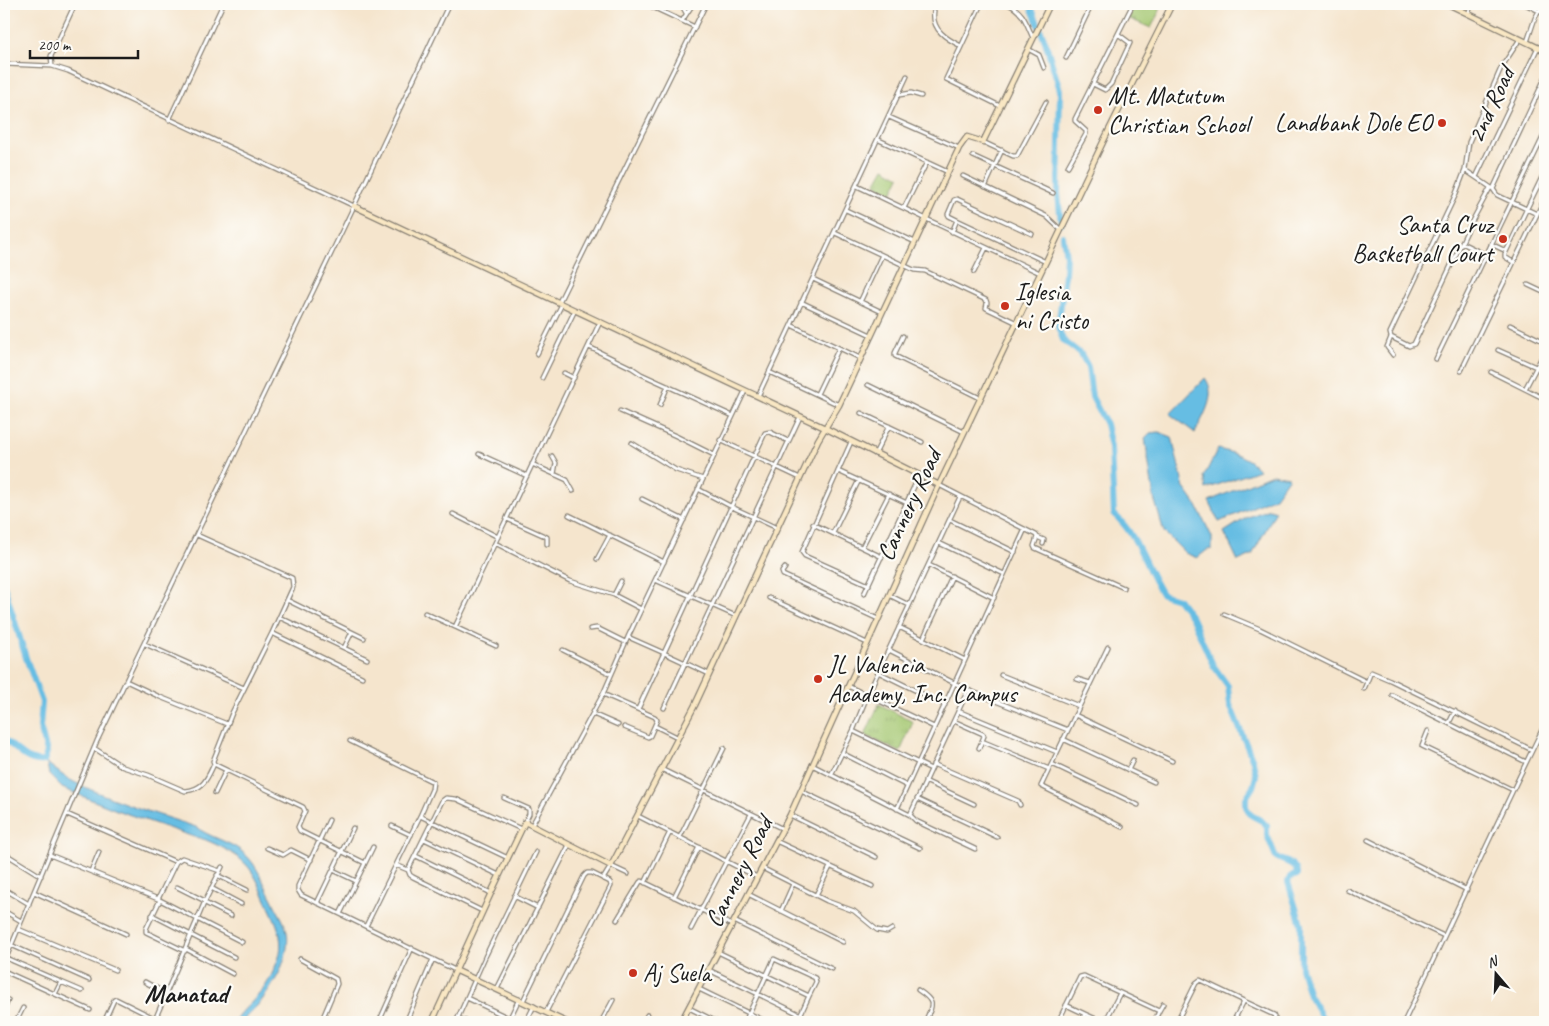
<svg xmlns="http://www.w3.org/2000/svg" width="1549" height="1026" font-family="Caveat,sans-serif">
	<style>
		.grass { fill: url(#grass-tufts); stroke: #607246 }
		.water { fill: #66bde3; stroke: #416c80 }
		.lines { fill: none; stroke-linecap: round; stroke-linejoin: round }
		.river { stroke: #66bde3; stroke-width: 6 }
		.street-casing { stroke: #888074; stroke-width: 5.5 }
		.secondary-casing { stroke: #888074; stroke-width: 7 }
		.street { stroke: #fff; stroke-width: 3 }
		.secondary { stroke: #f9e7c3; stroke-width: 4.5 }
		.poi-dot { fill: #c8321e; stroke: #fdfcf7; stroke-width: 2 }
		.labels { text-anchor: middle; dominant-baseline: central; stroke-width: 4.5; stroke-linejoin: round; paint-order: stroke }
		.poi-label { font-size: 25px; fill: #1c1c1c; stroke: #fdfcf7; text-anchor: start }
		.street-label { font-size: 25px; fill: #1c1c1c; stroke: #fdfcf7 }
		.neighbourhood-label { font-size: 26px; font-weight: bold; fill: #1c1c1c; stroke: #fdfcf7 }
	</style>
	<defs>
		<pattern id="grass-tufts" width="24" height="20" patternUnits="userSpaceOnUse" patternTransform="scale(1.25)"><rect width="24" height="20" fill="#a4c771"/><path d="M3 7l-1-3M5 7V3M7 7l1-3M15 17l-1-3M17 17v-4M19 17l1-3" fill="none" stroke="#8daa61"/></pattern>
	</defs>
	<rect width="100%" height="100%" fill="#fdfcf7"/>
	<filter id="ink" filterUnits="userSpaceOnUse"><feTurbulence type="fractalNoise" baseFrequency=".02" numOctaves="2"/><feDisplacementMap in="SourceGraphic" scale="10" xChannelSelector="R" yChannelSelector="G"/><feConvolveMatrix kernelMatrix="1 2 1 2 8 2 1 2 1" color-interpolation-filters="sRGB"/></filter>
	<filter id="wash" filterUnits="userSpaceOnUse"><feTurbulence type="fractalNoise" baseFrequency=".0096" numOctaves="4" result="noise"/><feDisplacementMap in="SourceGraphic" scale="20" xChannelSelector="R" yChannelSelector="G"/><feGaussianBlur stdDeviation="1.12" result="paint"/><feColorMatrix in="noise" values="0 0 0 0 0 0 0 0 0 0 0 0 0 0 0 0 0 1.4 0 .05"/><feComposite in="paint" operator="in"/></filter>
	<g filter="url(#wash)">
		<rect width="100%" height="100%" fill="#f5e5cd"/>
		<path class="grass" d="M1135,4H1152L1161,8L1151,28L1128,18Z
			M884,168L900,177L892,193L875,184Z
			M879,704L913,722L900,752L865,735Z"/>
		<path class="water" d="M1205,378C1218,395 1203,416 1195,433L1170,414Z
			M1159,432L1172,437L1184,488L1197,506L1212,537V549L1207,550L1197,558L1185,553L1164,532L1154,498L1145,438L1150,433Z
			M1218,449C1234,453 1249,457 1259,470L1206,489L1204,476Z
			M1272,474L1289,477L1275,497L1219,522L1209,501Z
			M1269,509L1276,511L1252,555L1238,561L1224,532L1246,518Z
			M47,763C56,770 65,778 76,783C114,801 156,814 196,827C208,836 224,840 237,848C257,861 262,881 273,901C277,911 285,921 287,932C289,943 286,955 282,966C279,976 265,997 258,1005C252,1011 247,1014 243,1022H234C241,1011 251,1004 259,994C268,985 275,968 279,957C284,939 277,924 270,909C254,874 253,862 215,844C208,841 203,838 194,837L119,811L62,788L49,775Z"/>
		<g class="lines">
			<path class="river" d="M1030,4L1045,41L1060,90L1058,194L1061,223
				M1063,236L1066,256L1065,274L1058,327L1063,340L1081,354L1088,367L1092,397L1106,424L1111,447L1114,514C1140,538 1144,566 1162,594L1178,599L1192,618L1213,665L1228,686L1230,705L1253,761L1256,776L1253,787L1246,798V807L1251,815L1262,821L1267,826V835L1276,857C1285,863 1297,862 1297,875L1290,877L1288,882L1301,924V968L1309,995L1325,1022
				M4,586L26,658L42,702L40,727L47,752L44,761
				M4,740C18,748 25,763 44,761"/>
		</g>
	</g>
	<g filter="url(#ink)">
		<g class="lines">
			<g class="street-casing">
				<path id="street" d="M646,4L695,27
					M681,4L686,13
					M981,4L946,79L1000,106
					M1008,4C1024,12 1026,23 1033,38
					M1525,4L1545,14
					M934,11C931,30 947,39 961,46
					M1468,14L1472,4
					M682,21L693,4
					M1527,42L1535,18L1543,4
					M1028,49L1039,55L1044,68
					M1066,58L1092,4
					M4,64L52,66L68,71L354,206
					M52,66L51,56L75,4
					M1093,84L1105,90L1111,84L1130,43L1118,34
					M899,95L911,93L921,96
					M889,117L959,148
					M169,120L223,4
					M879,140L948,172
					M983,142L1013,156H1017L1046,102
					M973,156L1053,193
					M1068,166L1086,134V131L1075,121V119L1133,4
					M1465,170L1493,189L1497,195L1537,214
					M963,176L1046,216L1061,230
					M1476,177L1538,47
					M857,186L1040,273
					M985,187L1002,150
					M1493,189L1545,78
					M904,208L927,162
					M846,210L915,242
					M957,220L1046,262
					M952,232L957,220L949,216L948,214L954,200L957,199L1032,234
					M835,233L914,270L925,271L986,300L987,303L986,308L1017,323
					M1462,243L1486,255
					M1491,244L1506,251
					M1513,262L1505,257V254L1545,171
					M974,272L986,248
					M813,279L882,312
					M1528,285L1545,293
					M559,302L706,4
					M801,302L871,335
					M860,302L882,255
					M791,325L860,358
					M1510,325L1545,342
					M903,336L895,353V356L980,398
					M1391,337L1409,346L1414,344L1470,225L1490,188
					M589,347L632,368L641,374L733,416
					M1498,350L1545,371
					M537,354L562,304
					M1393,355L1387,347L1391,337L1390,333L1455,196L1465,170L1469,142L1501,68L1520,39
					M1436,359L1545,133
					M1461,371L1545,198
					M769,372L839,405
					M1491,372L1545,399
					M564,373L574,378
					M542,378L575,310
					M868,385L964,432
					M1525,389L1545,351
					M817,394L839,348
					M758,396L907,76
					M660,405L668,386
					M620,411L676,436L714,455
					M861,413L922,442
					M720,440L800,478
					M851,442L802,552L805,556L869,585
					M632,443L676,470L703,479
					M479,454L527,476
					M875,454L889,426
					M552,456L556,463L554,474
					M532,464L567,480L573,491
					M838,471L907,503
					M939,485L1036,535L1037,537L1034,546L1035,548L1124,588
					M698,489L732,507L777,528
					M642,499L684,520
					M453,514L498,537
					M569,515L664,562
					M507,519L547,537V544
					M950,520L1015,552
					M813,524L882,557
					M833,533L859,480
					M197,535L292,578L293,587L272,633
					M1037,537L1044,540L1043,544
					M495,543L570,581L614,595L641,609
					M939,543L1004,574
					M862,547L889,494
					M597,559L610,535
					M929,565L994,598
					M785,568L782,572L783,575L878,619
					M655,580L736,616
					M864,594L919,476
					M614,595L621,581
					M889,595L909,605
					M769,598L867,643
					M287,600L364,638
					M425,613L496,646
					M1224,614L1260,629L1367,682L1371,672L1390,680L1532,750
					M279,617L367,659
					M455,627L600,322
					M899,627L965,660
					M590,629L597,628L625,642
					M628,637L664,653L638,709
					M923,639L952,576
					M145,644L244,688
					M1108,647L1041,786L1122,827
					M344,648L352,632
					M563,650L611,674
					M889,650L968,690L1068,730
					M878,672L945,705
					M709,674L664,653L765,433L770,432L788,441
					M1001,675L1079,706
					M362,677L272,633L232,713L213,761L214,764L220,767L303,807L305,811L298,827L300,831L365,863
					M1077,679L1090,683
					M126,681L160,697L227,724
					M848,686L934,727
					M1364,689L1367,682
					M603,694L655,717L657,720L650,736L648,737L624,727
					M1392,695L1526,762
					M664,708L800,417
					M958,711L1057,752
					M593,714L618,725
					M1075,715L1172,761
					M954,721L983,734L984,736L982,741L984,742L1049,769
					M1449,723L1455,711
					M655,726L677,737
					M853,731L931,769
					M1428,731L1422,746L1513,790
					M1063,739L1154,782
					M350,741L433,782L432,789L420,816L508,858
					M94,748L123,767L148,775L185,791C204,789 207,779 214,764
					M979,748L982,741
					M842,753L907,786
					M933,764L1018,801L1020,805
					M1052,764L1138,805
					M812,765L910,815L968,690
					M661,769L783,829
					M1128,770L1133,760
					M831,775L853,731L868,694L960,497
					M925,781L974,804
					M801,791L920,848
					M215,793L226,770
					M504,798L529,809V814L525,822
					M917,799L997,837
					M897,809L1025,529
					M67,814L176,862L182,858L220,871
					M790,815L876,857
					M910,815L916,821L975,849
					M638,816L757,877
					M329,820L298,886V890L301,895L455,970
					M532,825L603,694L628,637L745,391
					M392,826L411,835
					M680,837L724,748
					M424,839L499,875
					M1368,840L1467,890
					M776,841L872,886
					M267,848L283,855L291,850L311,860
					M4,853L41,876
					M50,855L158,899L242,942
					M416,856L491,893
					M396,865L420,816
					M762,868L827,901L854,911L877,930L887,932L892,929
					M333,870L356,881
					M91,871L99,852
					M217,875L247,890
					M603,879L611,866L628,874
					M645,883L670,832
					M177,887L205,901
					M211,888L241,904
					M4,889L29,904
					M1347,890L1444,936
					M34,892L126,934
					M748,894L843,942
					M816,895L830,867
					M514,896L538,908
					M674,897L699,847
					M158,899L176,862
					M160,900L146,929V932L185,951
					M205,903L231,916
					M317,903L353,828
					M4,911L21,921
					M482,911L413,877L410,875L408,870L442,801L446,798L456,799L521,829
					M781,911L793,884
					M340,914L373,847
					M152,915L234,957
					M617,920L640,882L642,881L732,925
					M734,921L832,969
					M366,926L396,865L408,870
					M18,929L115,970
					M691,929L751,814
					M4,942L11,946
					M11,945L89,980
					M186,949L233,974
					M718,952L809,996L797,1022
					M6,958L61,982L55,994
					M300,959L336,979L337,984L321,1022
					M4,963L97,741L354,206L449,4
					M709,970L801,1015
					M4,971L90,1010
					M61,982L82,991
					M145,982L167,994
					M497,989L569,845
					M699,989L767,1022
					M918,990C936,1002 933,1004 925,1022
					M467,998L509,1018
					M523,1001L584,876L587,873H592L610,882L611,886L546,1012
					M1244,1001L1274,1015L1275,1017L1273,1022
					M1066,1005L1085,1014
					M689,1008L717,1022
					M4,1010L8,1000
					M1159,1011L1163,1004
					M157,1017L166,1022
					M1179,1017L1196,983L1200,980L1244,1001L1233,1022
					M458,1018L468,1022
					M16,1022L23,1008
					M104,1022L114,1000L116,999L156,1019
					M154,1022L205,901L222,867
					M379,1022L412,948
					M406,1022L433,959
					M456,1022L485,957L536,852
					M508,1022L519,999
					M526,1022L534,1006
					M601,1022L613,1000
					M643,1022L647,1015
					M745,1022L774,959L815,978L816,982L809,996
					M1058,1022L1080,977L1084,976L1159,1011L1154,1022
					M1081,1022L1085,1014L1103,1022
					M1105,1022L1120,993
					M1176,1022L1179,1017L1189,1022
					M1404,1022C1451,923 1496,823 1545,724"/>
			</g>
			<g class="secondary-casing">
				<path id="secondary" d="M1448,4L1545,51
					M354,206L825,428L939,485
					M455,970L566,1022
					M432,1022L491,893L525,822L611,866L695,705L818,440L839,405L959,148L967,137L983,142L1050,4
					M681,1022L790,815L939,485L1105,138L1172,4"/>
			</g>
			<use href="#street" class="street"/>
			<use href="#secondary" class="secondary"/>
		</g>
	</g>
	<g class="poi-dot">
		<circle cx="1098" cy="110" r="5"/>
		<circle cx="1442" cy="123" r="5"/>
		<circle cx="1503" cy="239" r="5"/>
		<circle cx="1005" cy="306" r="5"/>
		<circle cx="818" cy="679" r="5"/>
		<circle cx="633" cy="973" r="5"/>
	</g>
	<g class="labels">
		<g class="poi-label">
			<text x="1108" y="96">Mt. Matutum<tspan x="1108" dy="29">Christian School</tspan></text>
			<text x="1432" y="123" text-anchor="end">Landbank Dole EO</text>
			<text x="1493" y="225" text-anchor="end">Santa Cruz<tspan x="1493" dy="29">Basketball Court</tspan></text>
			<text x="1015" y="292">Iglesia<tspan x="1015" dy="29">ni Cristo</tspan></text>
			<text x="828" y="665">JL Valencia<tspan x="828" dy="29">Academy, Inc. Campus</tspan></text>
			<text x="643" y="973">Aj Suela</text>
		</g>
		<g class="street-label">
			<text transform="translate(1491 105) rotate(-65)">2nd Road</text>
			<text transform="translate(909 505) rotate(-65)">Cannery Road</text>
			<text transform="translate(739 872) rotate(-63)">Cannery Road</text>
		</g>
		<g class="neighbourhood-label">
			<text x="186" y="993">Manatad</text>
		</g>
	</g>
	<rect width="1549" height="1026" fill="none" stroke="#fdfcf7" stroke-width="20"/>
	<g transform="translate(1496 974) rotate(341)" stroke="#fdfcf7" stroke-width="4" paint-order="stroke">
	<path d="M0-4L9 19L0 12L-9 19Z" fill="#1c1c1c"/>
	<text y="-8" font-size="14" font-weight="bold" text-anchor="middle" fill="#1c1c1c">N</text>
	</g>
	<path d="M30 50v8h108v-8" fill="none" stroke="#1c1c1c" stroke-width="2.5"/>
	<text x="38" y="50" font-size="15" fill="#1c1c1c" stroke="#fdfcf7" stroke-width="4" paint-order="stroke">200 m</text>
</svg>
